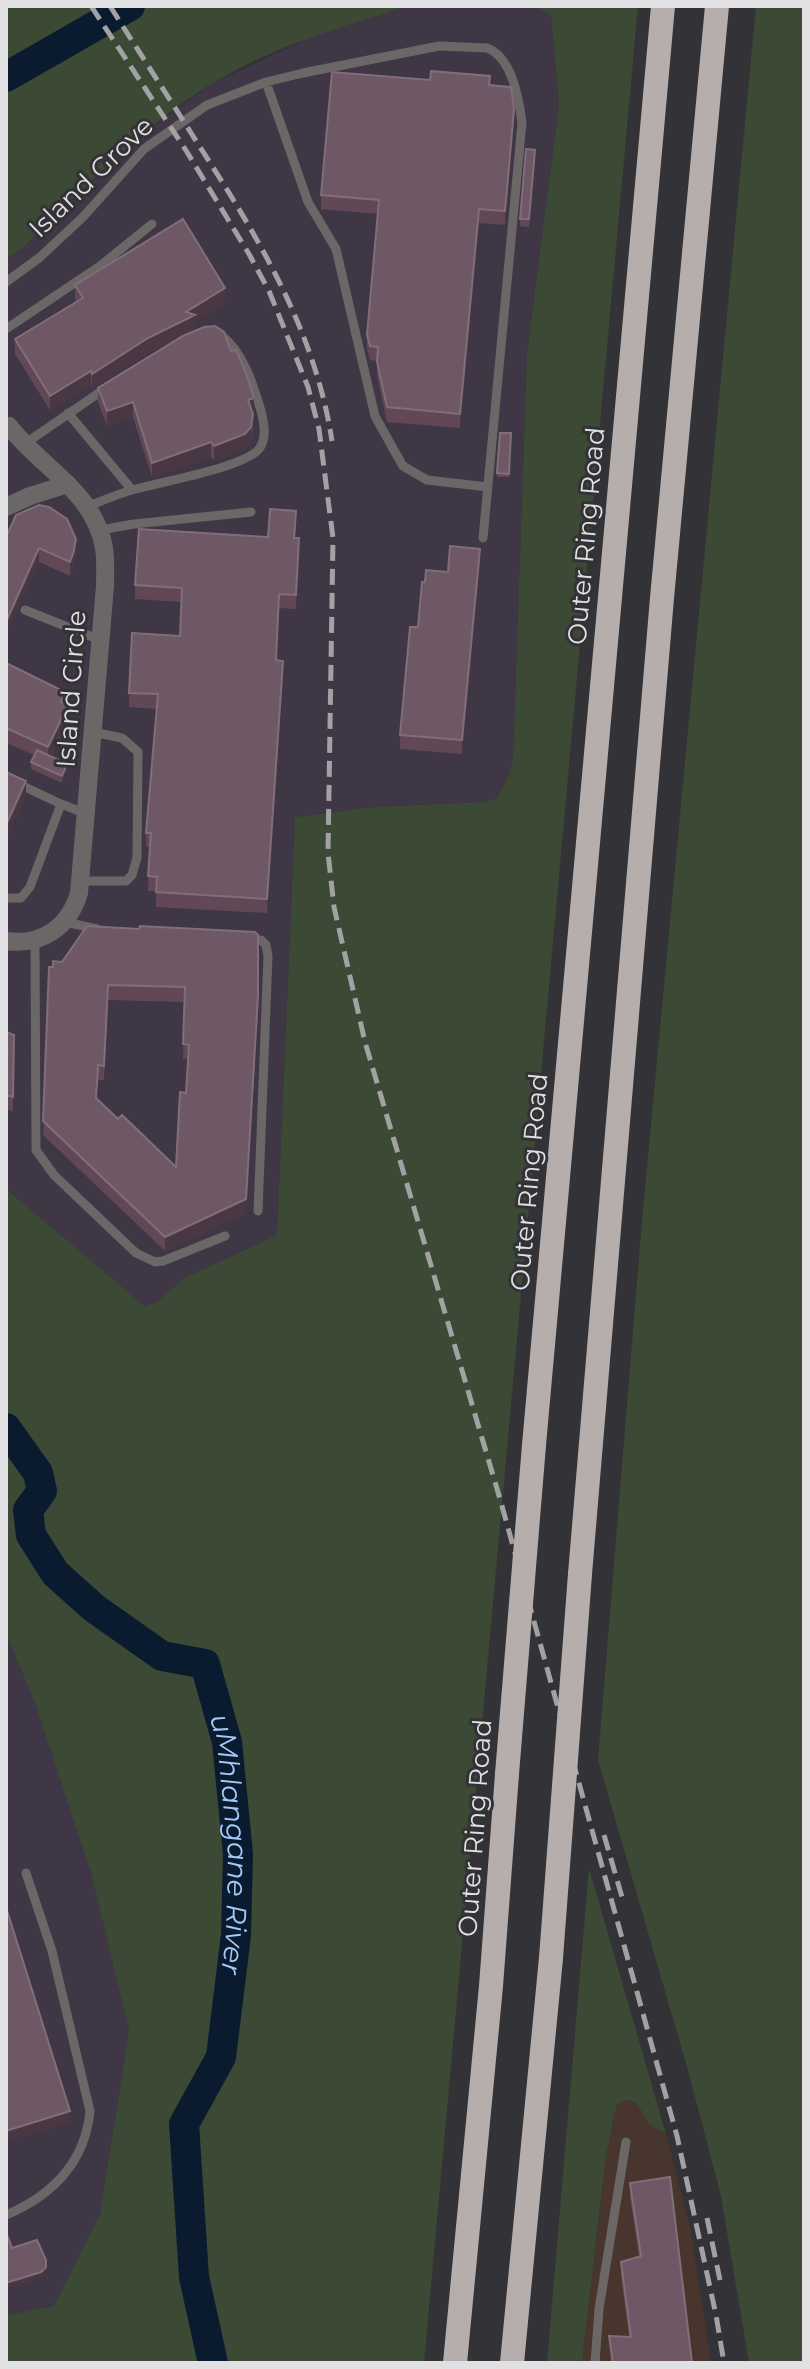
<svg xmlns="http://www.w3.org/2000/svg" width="810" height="2369" font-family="Montserrat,sans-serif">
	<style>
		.commercial { fill: #3f3646 }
		.industrial { fill: #48352e }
		.green { fill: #3b4935 }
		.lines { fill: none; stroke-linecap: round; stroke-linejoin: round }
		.river { stroke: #0a1b2f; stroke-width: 30 }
		.service { stroke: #6a6766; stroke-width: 9 }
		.minor { stroke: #6a6766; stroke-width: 18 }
		.motorway { stroke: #b5aead; stroke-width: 24 }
		.rail { stroke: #a2a2a5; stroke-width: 5; stroke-dasharray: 16 8; stroke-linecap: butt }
		.motorway-bridge { stroke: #b5aead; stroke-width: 24 }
		.wall { fill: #624856; fill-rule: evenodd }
		.shaded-wall { fill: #493843 }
		.building { fill: #6f5865; stroke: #816e79; stroke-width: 2; fill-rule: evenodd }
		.labels { text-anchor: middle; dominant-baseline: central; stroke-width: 6; stroke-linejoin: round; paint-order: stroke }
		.street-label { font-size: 26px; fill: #e1e1e4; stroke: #333236 }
		.water-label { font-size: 28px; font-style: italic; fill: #a4caf7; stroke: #333236 }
	</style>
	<rect width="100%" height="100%" fill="#333236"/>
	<path class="commercial" d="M409,6H533L551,15L559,104L527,353L513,758L509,775L497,798L485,802L373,807L295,817L277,1235L184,1278L157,1302L145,1306L6,1189V259L22,249L131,143L213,83L320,33Z
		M6,1633L34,1701L91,1873L129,2030L100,2214L54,2306L6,2315Z"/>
	<path class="industrial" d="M627,2100L637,2104L649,2124L666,2134L691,2231L711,2363H582L606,2155L617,2104Z"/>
	<path class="green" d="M6,6H409C347,25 284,43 227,75C148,119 86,187 22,249L6,259Z
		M533,6H638L424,2363H6V2315L54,2306L100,2214L129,2030L91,1873L34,1701L6,1633V1189L145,1306L157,1302L184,1278L277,1235L295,817L373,807L485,802L497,798L509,775L513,758L527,353L559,104L551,15Z
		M756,6H804V2363H749L721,2196L689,2074L598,1760L642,1220Z
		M589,1868L666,2134L649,2124L637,2104L627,2100L617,2104L606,2155L582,2363H547Z"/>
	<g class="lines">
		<g class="river">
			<path d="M6,77L130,6"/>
			<path id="s1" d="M6,1428L38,1473L42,1491L28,1510L31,1535L55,1573L94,1608L162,1656L205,1664L227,1742L238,1854L236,1935L221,2057L184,2124L194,2277L213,2363"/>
		</g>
		<path class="service" d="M266,82L308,202L336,249L375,416L395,452L403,466L427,480L488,487
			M6,282L39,258L83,217L144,149L207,105L266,82L303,73L439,46L487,48C512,57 519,99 522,123L483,538
			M6,329L100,266L152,224
			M68,413L132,490
			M23,445L106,388
			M89,506C104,500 120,493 136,489C161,482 245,467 259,449C270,435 261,410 256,395C249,372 238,346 218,333
			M100,530L134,524L251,512
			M25,610L100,640
			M6,778L61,804L87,814
			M81,881H126L132,875L137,858L138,752L122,738L93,732
			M6,898H21L30,887L61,804
			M65,922L97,929
			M247,939L261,940L266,945L268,956L258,1211
			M35,940L36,1150L54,1175L136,1253L155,1262L163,1261L225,1236
			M6,2215C53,2195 85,2162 90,2111L52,1951L26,1873
			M595,2363L599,2309L626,2142"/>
		<path class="minor" d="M6,507L30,496L68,484
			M6,941C42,946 69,927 79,893L105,586C105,574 106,560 104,548C94,491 42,469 9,426"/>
		<path class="motorway" d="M534,1445L663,6
			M580,1574L662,598L717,6
			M455,2363L491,1986L507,1774
			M512,2363L551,1958"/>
		<path class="rail" d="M91,6L187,152L249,254L269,291L308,387L319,429L333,538L328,853L334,907L365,1042L500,1499L677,2136L716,2315L724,2363
			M110,6C139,52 169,98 198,144C258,237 315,330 332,441
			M604,1835L622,1897
			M707,2218L720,2280"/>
		<path class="motorway-bridge" d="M507,1774L534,1445
			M551,1958L580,1574"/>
	</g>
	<path class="wall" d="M490,85L514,123L505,225L479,223L460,428L387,422L377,376V361L370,360L367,349V335L378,214L321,209V195Z
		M535,157L529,227L520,226V219Z
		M75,285L225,302L195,321V329L148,353L92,388L91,385L50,410L15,354V339L76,302L75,299Z
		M231,351L254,412L252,413L253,428L251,441L245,449L214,461L211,457L152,477L133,417L107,426L98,402V388Z
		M500,433H511L509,477H497Z
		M296,526L295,538L299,553L296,609L279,608L276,660L283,675L267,913L156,907V891H148L150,847H146V833L157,709L129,707V693L180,636L182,602L135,599V585L268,537Z
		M6,537L76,553L73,568L70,576L39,562Z
		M480,563L462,754L400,749V735L425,582L448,572Z
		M6,663L65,704L68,719L51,756L67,771L62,783L31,769V762L34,755L6,743Z
		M87,926L258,1010L246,1213L165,1251L43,1135L53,967L62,962ZM108,1000L184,1002L183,1059H188L186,1093L176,1167L118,1119L96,1099L98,1080H104Z
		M6,1032L14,1035L13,1112L6,1109Z
		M630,2183L692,2363H611L609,2336L629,2337L621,2276V2262L639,2256L630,2198Z"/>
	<path class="shaded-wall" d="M514,109V123L505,225V211Z
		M479,209V223L460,428V414Z
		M225,288V302L195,321V329L148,353L92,388V374Z
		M91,371V385L50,410V396Z
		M254,398V412L248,414V400Z
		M133,402V417L107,426V411Z
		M253,414L251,441L245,449L214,461V446Z
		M211,442V457L152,477V463Z
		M299,538V553L296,609V595Z
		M76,539V553L73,568L70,576V562Z
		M39,548V562L6,636V622Z
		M480,549V563L462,754V740Z
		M283,661V675L267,913V899Z
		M68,705V719L48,761V747Z
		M67,764V771L62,783V776Z
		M26,781V796L6,840V825Z
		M258,996L246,1213L165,1251V1237Z
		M70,2111V2122L6,2142V2131Z
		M46,2267V2273L41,2278L6,2289V2283Z"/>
	<path class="building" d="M431,71L490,76L489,85L511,87L514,109L505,211L479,209L460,414L387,407L377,362L378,347L370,346L367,335L379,200L321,195L332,72L430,80Z
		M526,149L535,150L529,219H520Z
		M183,219L225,288L186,312L195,315L148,338L92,374L91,371L50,396L15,339L83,298L75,285Z
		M215,326L224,332L231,351L236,350L246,373L254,398L248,400L253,414L251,427L245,434L214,446L211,442L152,463L133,402L107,411L98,388L183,336L204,327Z
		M500,433H511L509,474L497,473Z
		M39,505L49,507L67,519L76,539L73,554L70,562L39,548L6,622V537L16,515Z
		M270,509L296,511L294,538H299L296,595L279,594L276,660L283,661L267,899L156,892L157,877L148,876L151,833H146L158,694L129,693L132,633L180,636L182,588L135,585L139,529L268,537Z
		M450,546L480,549L462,740L400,735L410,627H418L422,582H425L426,570L448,572Z
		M6,663L65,692L61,702L68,705L48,747L6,728Z
		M37,750L67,764L62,776L31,762Z
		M6,772L26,781L6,825Z
		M87,926L139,929L140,926L255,932L258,935V996L246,1199L165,1237L43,1121L49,967H53V961L62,962ZM108,985L185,987L183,1044L189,1045L186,1093L180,1092L176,1167L122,1115L118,1119L96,1098L98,1065L104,1066Z
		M6,1032L14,1035L13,1097L6,1095Z
		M6,1907L70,2111L6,2131Z
		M670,2177L692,2363H613L609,2336L631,2337L621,2262L641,2256L630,2183Z
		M6,2232L12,2248L37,2240L46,2260V2267L41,2272L6,2283Z"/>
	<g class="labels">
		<g class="street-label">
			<text transform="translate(91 177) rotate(-44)">Island Grove</text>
			<text transform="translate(586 536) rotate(-85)">Outer Ring Road</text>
			<text transform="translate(71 689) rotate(-86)">Island Circle</text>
			<text transform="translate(529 1182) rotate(-85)">Outer Ring Road</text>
			<text transform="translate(475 1828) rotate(-86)">Outer Ring Road</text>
		</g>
		<g class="water-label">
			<text stroke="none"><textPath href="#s1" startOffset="530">uMhlangane River</textPath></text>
		</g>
	</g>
	<rect width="810" height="2369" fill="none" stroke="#e1e1e4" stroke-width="16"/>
</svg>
